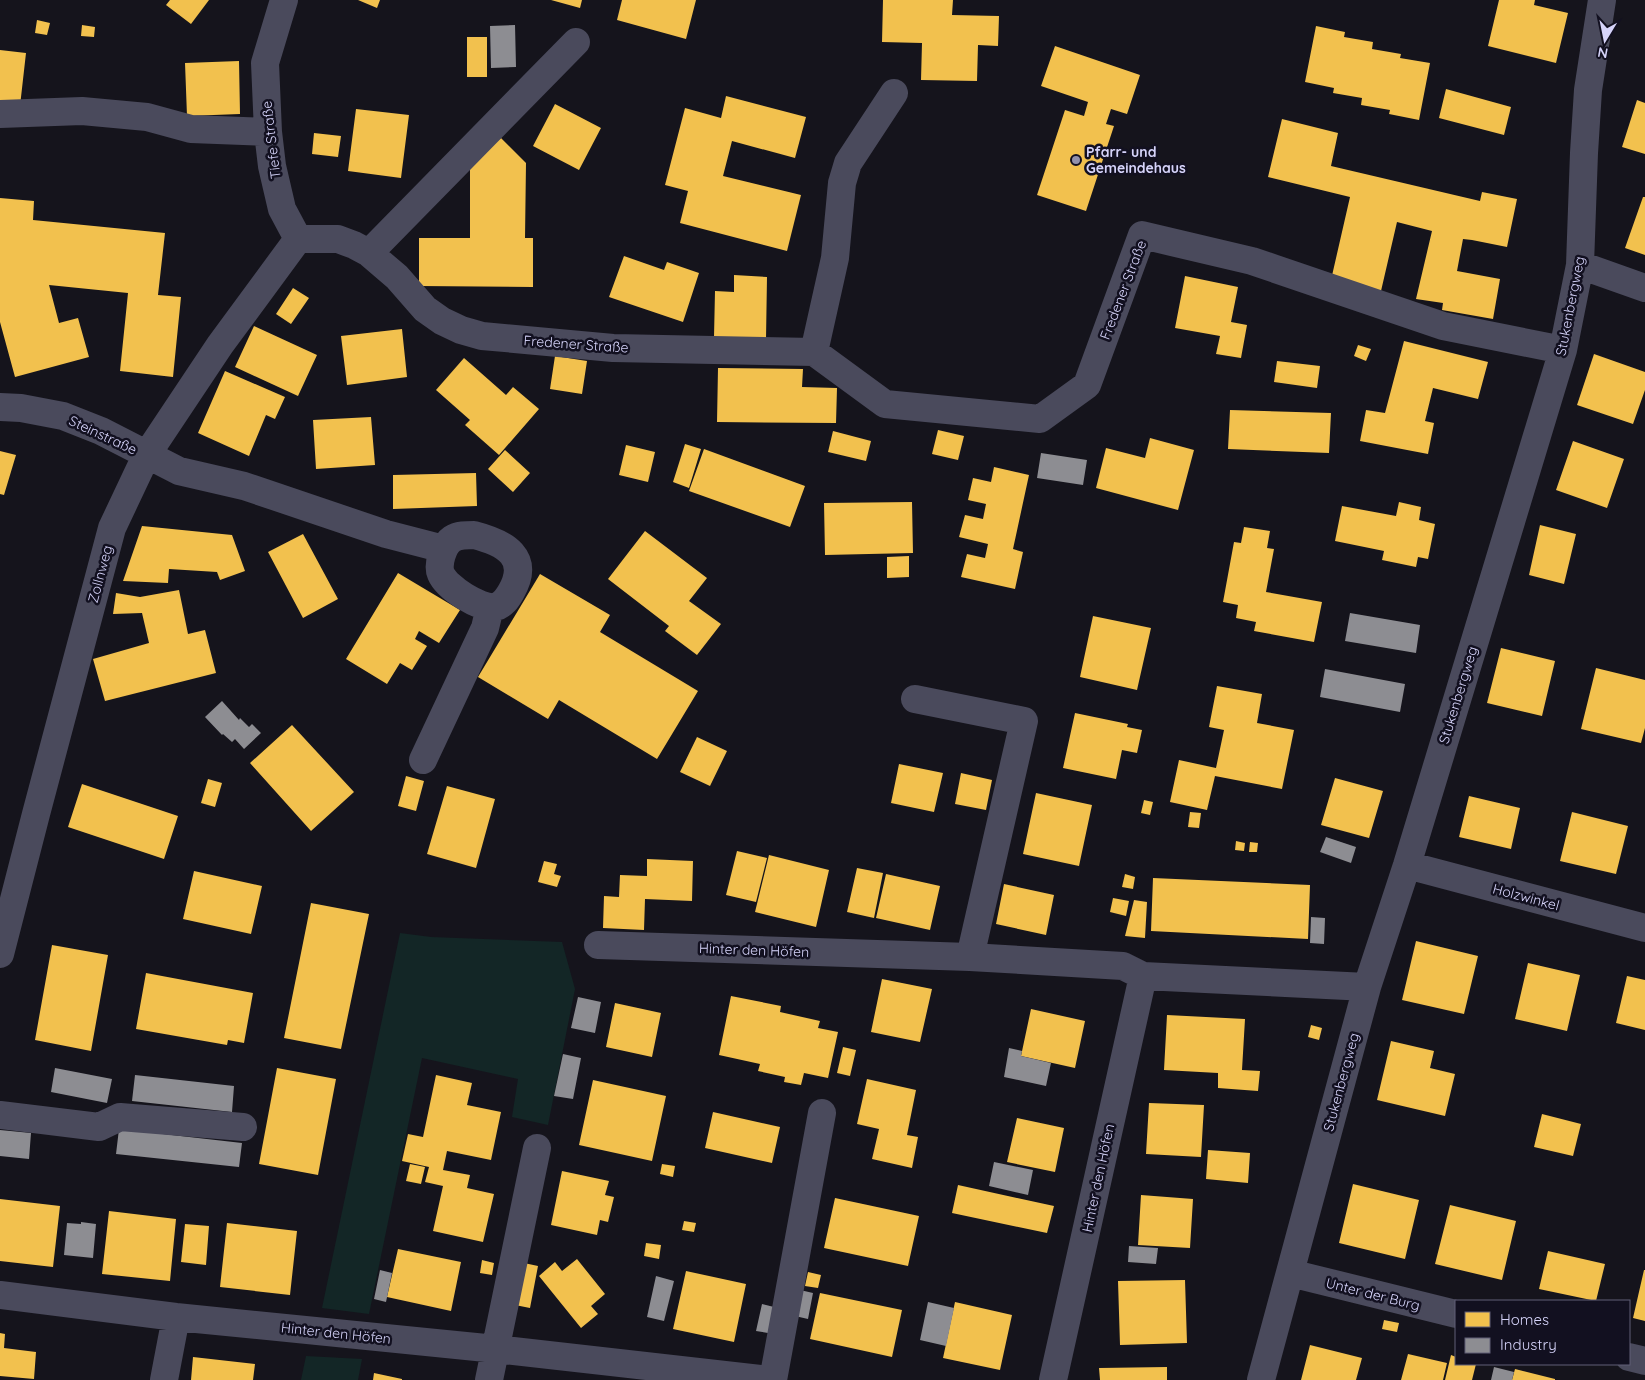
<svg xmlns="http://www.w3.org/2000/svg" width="1645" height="1380" font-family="Quicksand,sans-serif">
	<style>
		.green { fill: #132626 }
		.homes { fill: #f2c14e }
		.industry { fill: #8d8d92 }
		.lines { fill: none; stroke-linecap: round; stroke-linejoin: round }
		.minor { stroke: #4a4a5c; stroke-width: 28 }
		.poi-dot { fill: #9291ac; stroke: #121020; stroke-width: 2 }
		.labels { text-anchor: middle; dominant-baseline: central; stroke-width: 5; stroke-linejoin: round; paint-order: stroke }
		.street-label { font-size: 14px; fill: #d6d4fa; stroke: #121020 }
		.poi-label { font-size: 14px; font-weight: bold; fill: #d6d4fa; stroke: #121020; text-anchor: start }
	</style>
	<rect width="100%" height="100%" fill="#15141c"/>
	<path class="green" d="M400,933L431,937L562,942L575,989L548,1125L512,1117L518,1079L422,1058L369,1314L322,1308Z
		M306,1356L362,1359L358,1380H301Z"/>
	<path class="homes" d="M170,0H209L191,24L166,5Z
		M358,0H380L377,8Z
		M551,0H582L580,8Z
		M622,0H696L686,39L617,20Z
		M883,0H953L952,15L999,16L998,46L978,45L977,81L921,80L922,43L882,42Z
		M1499,0H1535L1534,5L1568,13L1556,63L1488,46Z
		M37,20L50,23L47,35L35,33Z
		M82,25L95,27L94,37L81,36Z
		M1316,26L1345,32L1344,37L1373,42L1372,49L1401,54L1400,58L1430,63L1419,120L1389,114L1390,110L1361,105L1362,98L1333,93L1334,88L1305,82Z
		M467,37H487V77H467Z
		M1055,46L1140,75L1127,114L1111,109L1106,124L1114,126L1086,211L1037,195L1065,110L1084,116L1088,102L1041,86Z
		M0,50L26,53L20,106L0,104Z
		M239,61L240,114L187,116L185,63Z
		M1446,89L1511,107L1504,135L1439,118Z
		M726,96L806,117L795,158L732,141L723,176L801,195L787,251L680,223L688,191L665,185L685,108L721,118Z
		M1637,100L1645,103V154L1622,147Z
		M555,104L601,128L579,170L533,146Z
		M356,109L409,115L401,178L348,171Z
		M1282,119L1338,133L1331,166L1480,201L1482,192L1517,199L1507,247L1472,240L1463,239L1457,271L1500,279L1493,319L1442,310L1443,303L1416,299L1432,231L1397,222L1381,291L1331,280L1350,197L1268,177Z
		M314,133L341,136L338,157L312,154Z
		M501,138L526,163L525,238H533V287L419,286V238H470V163Z
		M1643,197H1645V255L1625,248Z
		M0,198L34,201L33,220L165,233L158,295L181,297L173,377L120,371L128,293L49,285L59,323L78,318L89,357L15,377L0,322Z
		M624,256L664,270L667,262L699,273L683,322L609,297Z
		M734,275L767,277L766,339L714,337L715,291L734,292Z
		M1185,276L1238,287L1231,322L1247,325L1241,358L1216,354L1220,336L1175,328Z
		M293,288L309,298L291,324L276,314Z
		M254,326L317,355L298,396L235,367Z
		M402,329L407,377L347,385L341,336Z
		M1404,341L1488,362L1478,399L1433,388L1425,421L1434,423L1428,454L1360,441L1366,410L1385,413Z
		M1358,345L1371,349L1366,361L1354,356Z
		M1594,354L1645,372V390L1633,424L1577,405Z
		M555,356L587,361L582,394L550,389Z
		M464,358L506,395L513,387L539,409L499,455L465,425L470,420L436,390Z
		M1277,361L1320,366L1317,388L1274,382Z
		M718,368L803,369L802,387L837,388L836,423L717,422Z
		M225,371L285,397L275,419L266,415L249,456L198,433Z
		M1230,410L1331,413L1329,453L1228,449Z
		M371,417L375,465L316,469L313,420Z
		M938,430L964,436L958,460L932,454Z
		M833,431L871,441L866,461L828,452Z
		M1150,438L1194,450L1178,510L1096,488L1106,448L1145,458Z
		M1573,441L1624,459L1607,508L1556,490Z
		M685,444L701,449L689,488L673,482Z
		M626,445L655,452L648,482L619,475Z
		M704,449L805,486L790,527L689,491Z
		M505,450L530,473L513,492L488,469Z
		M0,451L16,455L4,495L0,494Z
		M994,467L1029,475L1013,549L1023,552L1015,589L961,577L967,554L985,558L988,544L959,537L965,515L983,519L986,504L968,500L973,478L991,482Z
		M476,473L477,506L393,509V475Z
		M912,502L913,553L825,555L824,503Z
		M1399,502L1421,507L1419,520L1435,524L1428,559L1418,557L1416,567L1382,560L1384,551L1335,541L1342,506L1396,516Z
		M1540,525L1576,534L1564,584L1529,575Z
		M142,526L232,535L245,571L220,580L217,572L169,569L168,583L123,581Z
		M1244,527L1270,531L1267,548L1274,549L1266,592L1322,602L1314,642L1254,631L1256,622L1236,618L1238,605L1223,602L1234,542L1241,543Z
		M645,531L707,578L689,601L721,624L697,655L665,631L669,626L608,579Z
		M303,534L338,599L303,618L268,552Z
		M909,556V577L887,578V557Z
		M398,573L460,610L439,643L419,631L415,639L427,646L412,670L400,663L387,684L346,659Z
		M540,574L610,615L600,632L698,691L657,759L559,700L548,719L478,677Z
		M179,590L188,634L205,630L216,673L105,701L93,659L149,643L142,613L113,614L116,593L140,597Z
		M1093,616L1151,628L1137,690L1080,677Z
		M1501,648L1555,661L1542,716L1487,703Z
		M1596,668L1645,680V728L1641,743L1581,729Z
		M1217,686L1262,694L1257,723L1294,730L1282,789L1215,776L1207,810L1170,802L1179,760L1216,768L1224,730L1209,727Z
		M1075,713L1128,724L1127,727L1142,730L1137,753L1122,750L1116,779L1063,768Z
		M292,725L354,792L311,831L250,763Z
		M697,737L727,751L710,786L680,772Z
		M899,764L943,773L934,812L891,803Z
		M961,773L992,780L986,810L955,804Z
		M406,776L424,781L416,811L398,806Z
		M1335,778L1383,791L1369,838L1321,825Z
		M208,779L222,783L215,807L201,803Z
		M82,784L178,816L164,859L68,827Z
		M447,786L495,799L476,868L427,854Z
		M1036,793L1092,805L1079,866L1023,854Z
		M1469,796L1520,808L1511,849L1459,837Z
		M1144,800L1153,802L1150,815L1141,813Z
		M1190,812L1201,813L1199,828L1188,827Z
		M1572,812L1628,826L1616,874L1560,861Z
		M1236,841L1245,843L1244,851L1235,850Z
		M1250,842L1258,843L1257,852H1249Z
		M737,851L767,858L756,902L726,895Z
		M769,855L829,870L816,927L755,912Z
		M647,859L693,861L692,901L645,899L644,930L603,928L604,896L619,897L620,875L647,876Z
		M544,861L557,864L554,874L561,876L557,887L538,882Z
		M857,868L883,873L874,918L847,912Z
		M194,871L262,886L251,934L183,919Z
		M886,874L940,886L930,930L876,918Z
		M1125,874L1135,877L1133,889L1122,887Z
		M1153,878L1310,885L1308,939L1151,931Z
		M1004,884L1054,895L1046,935L996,924Z
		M1113,898L1129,901L1126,916L1110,912Z
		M1134,900L1147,902L1145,938L1125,936Z
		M311,903L369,914L341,1049L284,1038Z
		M1416,941L1478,956L1464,1014L1402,1000Z
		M52,945L108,955L91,1051L35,1040Z
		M1528,963L1580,975L1567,1031L1515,1019Z
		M146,973L253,993L244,1043L228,1040L227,1045L136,1029Z
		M1627,976L1645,980V1030L1616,1023Z
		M882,979L932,989L920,1042L871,1032Z
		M731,996L781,1006L780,1012L820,1021L818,1028L838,1032L828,1078L804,1073L801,1085L784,1082L785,1077L758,1071L760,1064L719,1055Z
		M615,1003L661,1013L652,1057L606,1047Z
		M1031,1009L1085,1021L1075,1068L1021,1056Z
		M1167,1015L1245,1019L1242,1070L1260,1071L1258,1091L1218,1088V1073L1164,1070Z
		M1311,1025L1322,1028L1319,1040L1308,1037Z
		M1391,1041L1434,1051L1430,1068L1455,1074L1445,1116L1377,1100Z
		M843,1047L856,1050L850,1076L837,1073Z
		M277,1068L336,1079L318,1175L259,1164Z
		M436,1075L472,1083L467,1105L501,1112L491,1160L447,1151L443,1170L470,1175L467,1188L494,1194L483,1242L433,1231L443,1186L425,1182L429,1167L402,1161L408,1134L423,1137Z
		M867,1079L916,1090L907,1135L918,1137L912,1168L872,1159L879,1129L857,1124Z
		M593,1080L666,1096L652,1161L579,1145Z
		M1149,1103L1204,1105L1201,1157L1146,1154Z
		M713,1112L780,1127L772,1163L705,1148Z
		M1542,1114L1581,1124L1573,1156L1534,1147Z
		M1017,1118L1064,1128L1055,1172L1007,1162Z
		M1208,1150L1250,1153L1248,1183L1206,1179Z
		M410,1164L425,1167L421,1184L406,1181Z
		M662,1164L675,1166L673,1177L660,1174Z
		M562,1171L609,1181L605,1195L614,1197L608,1222L600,1220L597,1235L551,1225Z
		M1353,1184L1419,1200L1405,1259L1339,1243Z
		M958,1185L1054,1206L1047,1233L952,1213Z
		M1141,1195L1193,1199L1190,1248L1138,1245Z
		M835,1198L919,1216L908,1266L824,1248Z
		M0,1199L60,1206L53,1267L0,1261Z
		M1450,1205L1516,1221L1502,1280L1435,1264Z
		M109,1211L176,1219L170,1281L102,1274Z
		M684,1221L696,1223L694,1232L682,1230Z
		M227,1223L297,1231L290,1295L220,1287Z
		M185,1224L209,1226L206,1265L181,1262Z
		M646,1243L661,1245L659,1259L644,1256Z
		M398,1249L461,1262L451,1311L387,1297Z
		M1548,1251L1605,1264L1596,1301L1539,1289Z
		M577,1259L605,1294L591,1306L598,1314L581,1328L539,1276L555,1262L562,1271Z
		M482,1260L494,1263L492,1275L480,1273Z
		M524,1263L538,1266L530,1308L515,1305Z
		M1644,1270H1645V1321L1633,1318Z
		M686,1271L746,1284L734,1342L673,1329Z
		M808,1272L821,1275L818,1288L805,1286Z
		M1185,1280L1187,1343L1120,1345L1118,1281Z
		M820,1293L902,1310L892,1357L810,1339Z
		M955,1302L1012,1315L1000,1370L943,1358Z
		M1384,1320L1399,1323L1397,1332L1382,1329Z
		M0,1333L5,1334L4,1348L36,1352L34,1379L0,1376Z
		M1310,1345L1362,1358L1356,1380H1301Z
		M1408,1354L1447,1363L1443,1380H1401Z
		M1451,1355L1456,1357V1364H1476L1472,1380H1445Z
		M193,1357L255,1364L253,1380H191Z
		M1167,1367V1380H1100L1099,1368Z
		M1515,1369L1555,1379V1380H1512Z
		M374,1373L402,1379V1380H373Z"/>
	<path class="industry" d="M515,25L516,67L491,68L490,26Z
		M1041,453L1087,460L1083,485L1037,478Z
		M1350,613L1420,625L1416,653L1345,641Z
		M1325,669L1405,684L1400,712L1320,697Z
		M222,701L239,720L240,718L249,727L252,724L261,733L244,749L235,739L232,742L223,734L222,735L205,717Z
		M1326,837L1356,847L1351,863L1320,852Z
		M1311,917L1325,918L1324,944L1310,943Z
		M578,997L601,1002L595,1033L571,1028Z
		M1009,1048L1022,1051L1021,1056L1051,1063L1046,1086L1004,1077Z
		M563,1054L581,1058L573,1099L554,1096Z
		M55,1068L112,1079L107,1103L51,1092Z
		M135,1075L234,1086L232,1112L132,1101Z
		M119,1129L242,1143L239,1167L116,1154Z
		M0,1130L31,1133L29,1159L0,1156Z
		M994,1162L1033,1170L1028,1195L989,1186Z
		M81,1222L96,1224L93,1258L64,1255L67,1223L81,1224Z
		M1129,1246L1158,1248L1156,1264L1128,1262Z
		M380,1270L392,1273L386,1302L374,1299Z
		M656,1276L674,1281L664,1321L647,1317Z
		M800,1290L813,1293L808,1319L795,1316Z
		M928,1302L954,1308L946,1346L920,1340Z
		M762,1304L774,1307L768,1333L756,1331Z
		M1494,1367L1514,1372L1512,1380H1491Z"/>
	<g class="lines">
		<path class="minor" d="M284,0L265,63L268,132L272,166L282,209L298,239
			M0,114L82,111L147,117L191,129L268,132
			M298,239H338L354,245L369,253L397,277L425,309L442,321L461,330L482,336L613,348L814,352L885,404L1040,419L1087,385L1142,235L1252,261L1443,326L1563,350
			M369,253L576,42
			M1580,265L1645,288
			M814,352L835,258L842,183L848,163L894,93
			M0,407L21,408L63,416L101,431L179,471L244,486L386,534L444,549
			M474,535C505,543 531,557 511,592C507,599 503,605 495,607C480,609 447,588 441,574C437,565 443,545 452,539C458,535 467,535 474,535Z
			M915,699L1024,721L970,957
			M423,760L485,628L490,607
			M1407,865L1645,928
			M598,945L970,957L1123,966L1143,976
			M0,954L36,814L112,528L146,456L220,345L298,239
			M0,1115L99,1127L120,1117L243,1127
			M1290,1273L1456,1314
			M0,1295L176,1317L496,1349L770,1380
			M1629,1357L1645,1361
			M164,1380L176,1317
			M489,1380L537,1148
			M773,1380L822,1113
			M1053,1380L1143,976L1367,987
			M1261,1380L1367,987L1407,865L1563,350L1580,265L1584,153L1588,90L1602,0"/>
	</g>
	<circle class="poi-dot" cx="1076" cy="160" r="5"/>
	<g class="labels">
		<g class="street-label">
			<text transform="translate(271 140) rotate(-97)">Tiefe Straße</text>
			<text transform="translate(1123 290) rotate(-69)">Fredener Straße</text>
			<text transform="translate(1570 306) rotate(-79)">Stukenbergweg</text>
			<text transform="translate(576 344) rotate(4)">Fredener Straße</text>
			<text transform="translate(103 435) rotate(25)">Steinstraße</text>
			<text transform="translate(100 574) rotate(-75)">Zollnweg</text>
			<text transform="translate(1458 695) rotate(-73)">Stukenbergweg</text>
			<text transform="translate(1526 897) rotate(15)">Holzwinkel</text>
			<text transform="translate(754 950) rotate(2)">Hinter den Höfen</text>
			<text transform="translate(1341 1082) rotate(-75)">Stukenbergweg</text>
			<text transform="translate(1098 1178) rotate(-78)">Hinter den Höfen</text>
			<text transform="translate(1373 1294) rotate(14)">Unter der Burg</text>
			<text transform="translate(336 1333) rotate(6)">Hinter den Höfen</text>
		</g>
		<g class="poi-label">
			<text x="1086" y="152">Pfarr- und<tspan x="1086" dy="16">Gemeindehaus</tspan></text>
		</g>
	</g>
	<rect x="1455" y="1300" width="175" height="65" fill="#121020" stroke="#605e77"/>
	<rect x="1465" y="1312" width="25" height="15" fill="#f2c14e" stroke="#605e77"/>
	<text x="1500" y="1325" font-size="15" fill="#d6d4fa">Homes</text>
	<rect x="1465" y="1338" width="25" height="15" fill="#8d8d92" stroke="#605e77"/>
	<text x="1500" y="1350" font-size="15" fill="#d6d4fa">Industry</text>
	<g transform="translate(1605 40) rotate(190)" stroke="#121020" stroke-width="4" paint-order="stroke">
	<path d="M0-4L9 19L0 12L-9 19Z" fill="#d6d4fa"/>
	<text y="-8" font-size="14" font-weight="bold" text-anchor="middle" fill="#d6d4fa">N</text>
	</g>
</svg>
